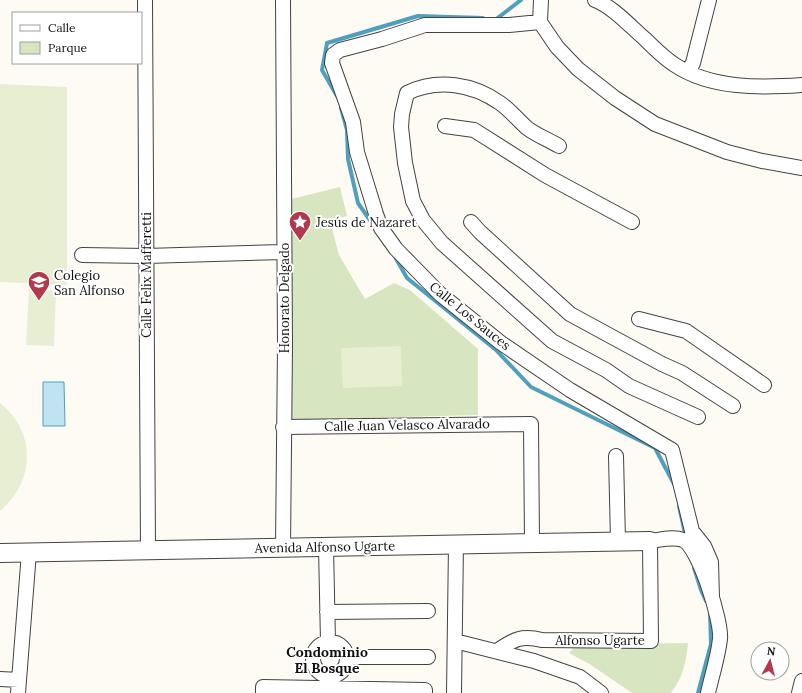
<svg xmlns="http://www.w3.org/2000/svg" width="802" height="693" font-family="Lora,serif">
	<style>
		.green { fill: #d8e5c1 }
		.pitch { fill: #e7eed2 }
		.water { fill: #bfe3f0; stroke: #4f9fbe }
		.lines { fill: none; stroke-linecap: round; stroke-linejoin: round }
		.stream { stroke: #4f9fbe; stroke-width: 4 }
		.minor-casing { stroke: #434343; stroke-width: 16 }
		.tertiary-casing { stroke: #434343; stroke-width: 20 }
		.minor { stroke: #fff; stroke-width: 14 }
		.tertiary { stroke: #fff; stroke-width: 18 }
		.labels { text-anchor: middle; dominant-baseline: central; stroke-width: 4; stroke-linejoin: round; paint-order: stroke }
		.poi-label { font-size: 13px; fill: #101010; stroke: #fff; text-anchor: start }
		.street-label { font-size: 13px; fill: #101010; stroke: #fff }
		.neighbourhood-label { font-size: 14px; font-weight: bold; fill: #101010; stroke: #fff }
	</style>
	<rect width="100%" height="100%" fill="#fefbf5"/>
	<path class="green" d="M340,187L347,216L330,221L339,255L365,299L394,283L410,290L478,349V415L292,420L291,199Z
		M688,643C686,663 683,677 671,693H632L591,665L569,653L576,645Z"/>
	<path class="pitch" d="M0,84L67,87V285L0,282Z
		M29,289L56,291L54,346L26,345Z
		M401,346L402,386L343,388L341,348Z
		M0,403C37,432 35,482 0,511Z"/>
	<path class="water" d="M43,382H64L65,426H43Z"/>
	<g class="lines">
		<path class="stream" d="M495,20L521,0
			M337,96L322,70L327,43L418,16L483,18
			M341,108L347,130L348,159L358,203L374,226
			M394,255L407,278L496,350L531,387L655,448L674,484
			M679,506L686,538
			M694,568L701,590L706,601
			M698,693L711,644L710,613"/>
		<g class="minor-casing">
			<path id="minor" d="M145,0L148,550
				M541,0L540,22L557,47L578,69L615,98L655,124L727,152L762,161L802,168
				M595,0C613,7 630,26 645,39C654,48 664,58 675,65C711,89 761,88 802,85
				M540,22L509,25H425L382,39L340,50L333,55L332,63L353,122L357,152L376,214L381,228L396,249L440,294L501,343L570,390L672,450L692,531L704,546L711,562L712,598
				M688,72L693,63L709,0
				M445,126L474,130L545,175L632,222
				M559,146C549,140 536,135 527,128C518,120 510,110 500,103C473,84 438,78 407,93L402,114L401,127L405,163L413,201L423,220L442,243L552,341L606,370L629,386L698,417
				M471,222L480,232L570,314L662,364L682,373L733,406
				M82,255L146,256L284,252
				M639,319L686,331L764,385
				M283,427L531,424L532,542
				M616,456L618,541
				M283,547L285,346L283,0
				M326,547L328,642
				M327,612L428,611
				M455,641L534,661L580,677L601,693
				M313 659a17 17 0 1 1 34 0a17 17 0 1 1-34 0Z
				M497,651C514,639 522,635 542,640L651,641L650,541C660,540 673,536 683,540C699,547 722,622 720,639C718,657 712,675 708,693
				M347,657H428
				M0,679L19,680
				M18,693L29,552
				M263,693V687L425,690V693
				M454,693L456,544
				M799,693L802,681"/>
		</g>
		<g class="tertiary-casing">
			<path id="tertiary" d="M0,553L650,541"/>
		</g>
		<use href="#minor" class="minor"/>
		<use href="#tertiary" class="tertiary"/>
	</g>
	<defs>
		<g id="sight-pin" transform="scale(1.15)"><path d="M0 17L-7.5 6A9.5 9.5 0 1 1 7.5 6Z" fill="#b1384d" stroke="#fff"/><path d="M0-6L1.8-2.2L6-1.7L2.9 1.2L3.7 5.4L0 3.3L-3.7 5.4L-2.9 1.2L-6-1.7L-1.8-2.2Z" fill="#fff"/></g>
		<g id="school-pin" transform="scale(1.15)"><path d="M0 17L-7.5 6A9.5 9.5 0 1 1 7.5 6Z" fill="#b1384d" stroke="#fff"/><path d="M0-5L7-2L0 1L-7-2ZM-4 1L0 2.5L4 1V4Q0 6-4 4Z" fill="#fff"/></g>
	</defs>
	<g fill-rule="evenodd">
		<use href="#sight-pin" x="300" y="222"/>
		<use href="#school-pin" x="39" y="282"/>
	</g>
	<g class="labels">
		<g class="poi-label">
			<text x="316" y="222">Jesús de Nazaret</text>
			<text x="54" y="275">Colegio<tspan x="54" dy="15">San Alfonso</tspan></text>
		</g>
		<g class="street-label">
			<text transform="translate(146 275) rotate(-90)">Calle Felix Mafferetti</text>
			<text transform="translate(284 298) rotate(-90)">Honorato Delgado</text>
			<text transform="translate(470 316) rotate(39)">Calle Los Sauces</text>
			<text transform="translate(407 425) rotate(-1)">Calle Juan Velasco Alvarado</text>
			<text transform="translate(325 547) rotate(-1)">Avenida Alfonso Ugarte</text>
			<text x="600" y="640">Alfonso Ugarte</text>
		</g>
		<g class="neighbourhood-label">
			<text x="327" y="652">Condominio<tspan x="327" dy="16">El Bosque</tspan></text>
		</g>
	</g>
	<rect x="12" y="12" width="130" height="52" fill="#ffffff" stroke="#9f9f9f"/>
	<rect x="20" y="25" width="20" height="6" fill="#ffffff" stroke="#9f9f9f"/>
	<text x="48" y="32" font-size="12" fill="#101010">Calle</text>
	<rect x="20" y="42" width="20" height="12" fill="#d8e5c1" stroke="#9f9f9f"/>
	<text x="48" y="52" font-size="12" fill="#101010">Parque</text>
	<g transform="translate(770 661) rotate(7)"><circle r="19" fill="#ffffff" stroke="#9f9f9f"/>
	<path d="M0-3L7 15L0 10L-7 15Z" fill="#b1384d"/>
	<text y="-6" font-size="11" font-weight="bold" text-anchor="middle" fill="#101010">N</text>
	</g>
</svg>
